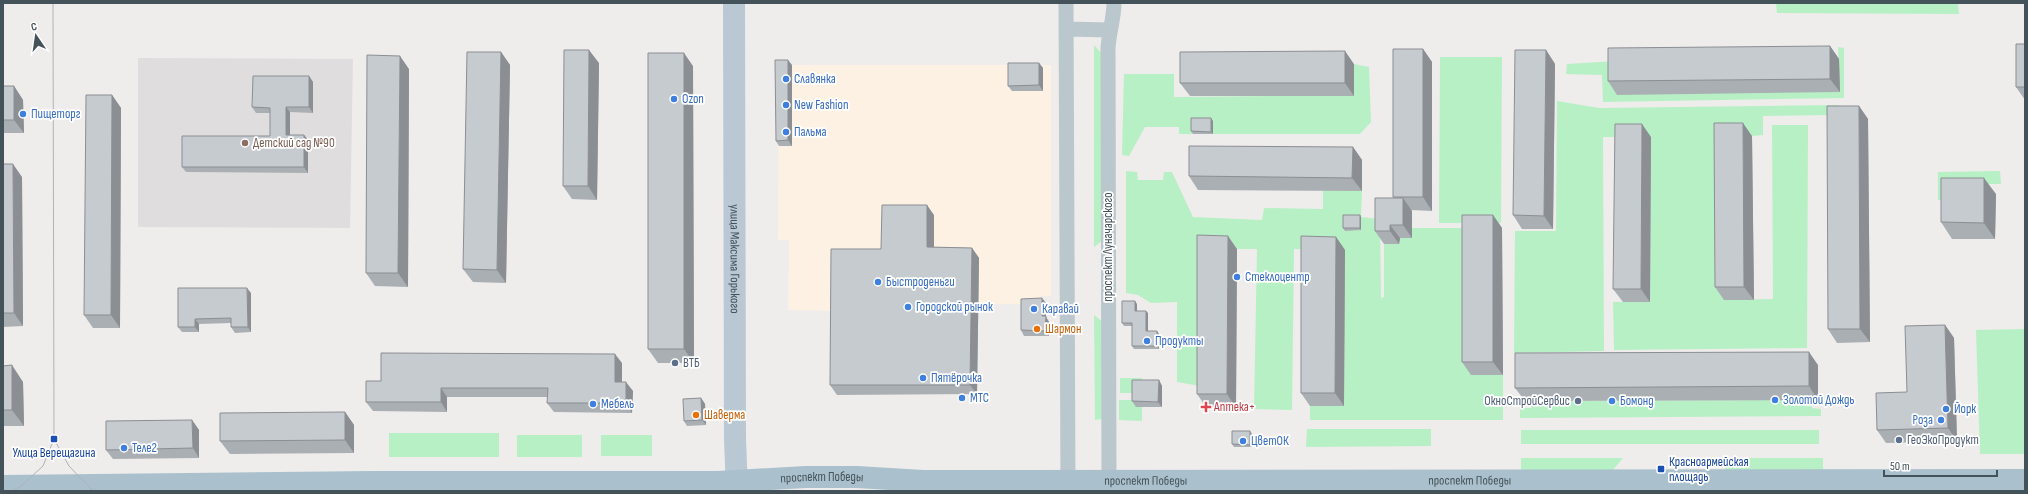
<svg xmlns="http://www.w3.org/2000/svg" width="2028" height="494" font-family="'Sofia Sans Condensed',sans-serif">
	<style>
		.commercial { fill: #fcf1e3 }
		.education { fill: #e0dddf }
		.green { fill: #b7f0c5 }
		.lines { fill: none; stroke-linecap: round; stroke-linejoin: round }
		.street { stroke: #bac7cd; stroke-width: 15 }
		.secondary { stroke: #b9c8d2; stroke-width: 22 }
		.primary { stroke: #aac1cd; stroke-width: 22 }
		.tram { stroke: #aeb3b7; stroke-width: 1 }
		.wall { fill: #aaafb3 }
		.shaded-wall { fill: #8b8e92 }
		.building { fill: #c6cbd0; stroke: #8b8e92 }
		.shop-dot { fill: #3f7fe0; stroke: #fff; stroke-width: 1.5 }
		.education-dot { fill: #8d6e63; stroke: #fff; stroke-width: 1.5 }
		.food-dot { fill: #e8710a; stroke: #fff; stroke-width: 1.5 }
		.service-dot { fill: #5c6f8a; stroke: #fff; stroke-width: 1.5 }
		.health-dot { fill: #e0444e; stroke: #fff; stroke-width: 1.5 }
		.transit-dot { fill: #1a4fb4; stroke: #fff; stroke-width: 1.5 }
		.labels { text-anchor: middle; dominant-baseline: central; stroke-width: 3.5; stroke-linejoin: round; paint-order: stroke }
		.shop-label { font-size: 13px; fill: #366cbe; stroke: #fff; text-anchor: start }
		.education-label { font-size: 13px; fill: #785e54; stroke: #fff; text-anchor: start }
		.street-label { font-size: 13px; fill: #44535a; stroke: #fff }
		.food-label { font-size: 13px; fill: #c56008; stroke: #fff; text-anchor: start }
		.service-label { font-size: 13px; fill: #4e5e75; stroke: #fff; text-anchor: start }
		.health-label { font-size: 13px; fill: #be3a42; stroke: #fff; text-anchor: start }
		.transit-label { font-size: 13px; fill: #164399; stroke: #fff }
	</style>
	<rect width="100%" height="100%" fill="#efecec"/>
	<path class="commercial" d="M779,65H1051V296H1041V304H978L888,258L837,311L788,310L789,240H778Z"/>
	<path class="education" d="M138,58L353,59L350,228L138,227Z"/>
	<path class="green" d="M1776,3H1958L1959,14L1777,13Z
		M1094,45L1102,54L1103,240L1094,247Z
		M1838,47L1844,48V98L1603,102L1602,75L1566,74L1567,64L1617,61L1840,91Z
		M1440,57H1502L1501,223H1439Z
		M1354,64L1369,67L1371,122L1360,134H1213L1193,121V134H1179V127H1145L1129,156L1122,155L1124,74H1174V97L1354,95Z
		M1557,101L1599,108L1839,105L1831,115L1763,116V135L1752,136L1725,300L1773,299L1772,125H1808L1807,348L1614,350L1613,302H1650L1651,137H1603L1604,351L1514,353L1515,231H1556Z
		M1126,171L1137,172L1138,180H1163L1164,172H1172L1193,217L1262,220L1264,208L1323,209V190L1362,191L1361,217L1380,219L1381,298L1384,297V244L1400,238L1412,228H1471L1472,375H1503V420H1310V406H1344L1345,250L1294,249L1292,410L1254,409L1257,249H1237L1206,387L1177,382V302L1151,303L1138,295L1126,293Z
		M2000,171L2001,184H1944V200H1938V172Z
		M1094,315L1103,322V419L1095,420Z
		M2025,329V454H1980L1976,330Z
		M1120,378H1142V385L1136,393H1120Z
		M1119,400H1136V407H1142V421L1119,420Z
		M1811,400L1812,408L1821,409V416L1520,418V408H1531L1532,401Z
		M1307,429H1431V446L1306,447Z
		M1521,430H1819V444H1521Z
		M389,433H499V457H389Z
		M517,435H582V457H517Z
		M601,435H652V456H601Z
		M1521,458H1623L1612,471H1521Z
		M1725,458H1823V471L1725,470Z"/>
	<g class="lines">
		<path class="street" d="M1066,3L1068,490
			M1067,29L1109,30
			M1109,490L1108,48C1109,32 1114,18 1114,3"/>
		<path class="secondary" id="s1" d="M734,3L735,439L737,491"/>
		<path class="primary" id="s2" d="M3,486L373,482H718L806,477H857L923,481L2025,480"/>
		<path class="tram" d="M54,439L69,466L93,491
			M12,491L21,486L43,466L54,439L53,3"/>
	</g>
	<path class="wall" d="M2025,44V100L2016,87Z
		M1830,46L1839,59L1840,92L1617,95L1608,81Z
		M1423,49L1432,62V211L1411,210L1412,238H1400L1399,244H1384L1375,231L1393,198Z
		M1546,50L1555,64L1553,229H1522L1513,215Z
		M501,52L510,65L506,283L473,282L463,269Z
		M599,63L597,200L572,199L563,186Z
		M1039,63L1043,68V91H1012L1008,86Z
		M1354,64V96H1190L1180,83Z
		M792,65V146H779L776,141Z
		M693,66L694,363H658L648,349Z
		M409,69L408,287L375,286L366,273Z
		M309,76L313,82V113L290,112V135H304L308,140V173L186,172L182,167L270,136V113H256L252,107Z
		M3,86H14L23,100L24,133H3Z
		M112,95L121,108L120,328H93L84,315Z
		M1859,106L1868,119L1870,342L1837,343L1828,329Z
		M1213,121V134H1193L1191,131Z
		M1752,136L1754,300H1724L1715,287Z
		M1651,137L1650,302H1623L1613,289Z
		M1353,147L1362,160V191L1198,190L1189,176Z
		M3,164L22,177L23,326L3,327Z
		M1996,194L1995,239H1952L1941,222Z
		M934,215V247L972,248L979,258L977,394L837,395L830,385L881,249Z
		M1360,215L1361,217V230L1345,231L1343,228Z
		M1493,215L1502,228L1503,375H1471L1462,362Z
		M1336,237L1345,250L1344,406H1310L1301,393Z
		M1237,249L1236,408L1206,407L1197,394Z
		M251,293V332L235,333L231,327V323L199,324V332H182L178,327Z
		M1046,303V317L1049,322V336H1024L1021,330Z
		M1137,304V311L1148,313V331L1159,334V349H1134L1132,346V326H1124L1122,323Z
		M1945,325L1954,338L1957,441L1886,443L1877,430L1907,392Z
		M622,363V382L633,391L632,413L554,412L547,403L548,397H447V412L373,411L366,402L381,381Z
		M1818,365V400L1525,401L1515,388Z
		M3,366L23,382L24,426H3Z
		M1159,380L1162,386V407H1136L1132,401Z
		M701,398L705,404L706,425L687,426L684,421Z
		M345,412L354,425V453L230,454L220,441Z
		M192,420L199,430V458L113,459L106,450Z
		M1252,434V447H1234L1232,444Z"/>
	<path class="shaded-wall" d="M1830,46L1839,59L1840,92L1830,79Z
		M1423,49L1432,62V211L1423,197Z
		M589,50L599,63L597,200L588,186Z
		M1546,50L1555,64L1553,229L1544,216Z
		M1345,51L1354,64V96L1345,83Z
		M501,52L510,65L506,283L497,270Z
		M684,53L693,66L694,363L684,349Z
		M400,56L409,69L408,287L398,273Z
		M788,60L792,65V146L788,140Z
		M1039,63L1043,68V91L1039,85Z
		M309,76L313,82V113L309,107Z
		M14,86L23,100L24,133L14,120Z
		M112,95L121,108L120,328L111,315Z
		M1859,106L1868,119L1870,342L1860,329Z
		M286,107L290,112V140L286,135Z
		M1211,118L1213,121V134L1211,132Z
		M1743,123L1752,136L1754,300L1744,287Z
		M1642,124L1651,137L1650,302L1641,289Z
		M304,135L308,140V173L304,167Z
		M1353,147L1362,160V191L1352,178Z
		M13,164L22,177L23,326L14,313Z
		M1984,178L1996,194L1995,239L1984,223Z
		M1403,198L1412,211V238L1403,225Z
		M927,205L934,215V257L927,247Z
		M1360,215L1361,217V230L1360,228Z
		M1493,215L1502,228L1503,375L1493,362Z
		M1390,225L1400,238L1399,244L1390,231Z
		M1228,236L1237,249L1236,408L1227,394Z
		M1336,237L1345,250L1344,406L1335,393Z
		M972,248L979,258L977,394L970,385Z
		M247,288L251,293V332L248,327Z
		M1042,298L1046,303V317L1049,322V336L1045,331L1042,316Z
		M1135,301L1137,304V313L1135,311Z
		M1146,311L1148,313V334L1146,331Z
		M195,319L199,324V332L195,327Z
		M1945,325L1954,338L1957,441L1948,428Z
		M1157,331L1159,334V349L1157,346Z
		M1809,352L1818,365V400L1809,386Z
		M615,354L622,363V391L615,382Z
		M12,365L23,382L24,426L12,410Z
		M1159,380L1162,386V407L1158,402Z
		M626,382L633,391L632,413L626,403Z
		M441,388L447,397V412L441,402Z
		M701,398L705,404L706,425L702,420Z
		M345,412L354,425V453L345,440Z
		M192,420L199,430V458L193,448Z
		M1250,431L1252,434V447L1250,445Z"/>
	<path class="building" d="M2016,44H2025V87H2016Z
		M1830,46V79L1608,81V48Z
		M1393,49H1423V197H1393Z
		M564,50H589L588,186H563Z
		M1515,50H1546L1544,216L1513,215Z
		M1345,51V83H1180V52Z
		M467,52H501L497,270L463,269Z
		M648,53H684V349H648Z
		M367,55L400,56L398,273H366Z
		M775,60H788V140L776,141Z
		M1008,63H1039V85L1008,86Z
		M253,76H309V107H286V135H304V167H182V136H270V108L252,107Z
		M3,86H14V120H3Z
		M86,95H112L111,315H84Z
		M1827,106H1859L1860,329H1828Z
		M1191,118H1211V132L1191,131Z
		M1714,123H1743L1744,287H1715Z
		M1615,124H1642L1641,289H1613Z
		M1189,146L1353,147L1352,178L1189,176Z
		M3,164H13L14,313H3Z
		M1941,178H1984V223L1941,222Z
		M1375,198H1403V225H1390V231H1375Z
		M882,205H927V247L972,248L970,385H830L831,249H881Z
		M1343,215H1360V228H1343Z
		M1462,215H1493V362H1462Z
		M1197,235L1228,236L1227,394H1197Z
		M1301,236L1336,237L1335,393H1301Z
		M178,288H247L248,327H231V318L195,319V327H178Z
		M1042,298V316H1046L1045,331L1021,330V299Z
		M1122,301H1135V311H1146V331H1157V346H1132V323H1122Z
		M1945,325L1948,428L1877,430L1876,393L1907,392L1905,326Z
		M1809,352V386L1515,388V353Z
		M381,353L615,354V382H626V403H547L548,388H441V402H366V381H381Z
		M12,365V410H3V366Z
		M1132,380H1159L1158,402L1132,401Z
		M701,398L702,420L684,421L683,399Z
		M345,412V440L220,441V413Z
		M192,420L193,448L106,450V421Z
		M1232,431H1250V445L1232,444Z"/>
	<g class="shop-dot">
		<circle cx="786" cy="79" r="4"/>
		<circle cx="674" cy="99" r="4"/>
		<circle cx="786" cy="105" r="4"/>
		<circle cx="23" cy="114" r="4"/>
		<circle cx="786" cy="132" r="4"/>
		<circle cx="1237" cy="277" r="4"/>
		<circle cx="878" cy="282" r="4"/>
		<circle cx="908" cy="307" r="4"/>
		<circle cx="1034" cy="309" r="4"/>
		<circle cx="1147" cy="341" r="4"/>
		<circle cx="923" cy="378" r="4"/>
		<circle cx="962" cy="398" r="4"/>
		<circle cx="1775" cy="400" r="4"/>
		<circle cx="1612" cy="401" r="4"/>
		<circle cx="593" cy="404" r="4"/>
		<circle cx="1946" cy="409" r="4"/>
		<circle cx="1941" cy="420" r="4"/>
		<circle cx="1243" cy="441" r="4"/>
		<circle cx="124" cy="448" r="4"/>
	</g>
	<circle class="education-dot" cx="245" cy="143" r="4"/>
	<g class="food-dot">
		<circle cx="1037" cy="329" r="4"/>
		<circle cx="696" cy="415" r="4"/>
	</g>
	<g class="service-dot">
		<circle cx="675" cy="363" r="4"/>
		<circle cx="1578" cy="401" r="4"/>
		<circle cx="1899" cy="440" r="4"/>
	</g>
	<path class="health-dot" d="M1204 401h4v4h4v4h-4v4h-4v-4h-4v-4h4z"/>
	<g class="transit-dot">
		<rect x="50" y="435" width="8" height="8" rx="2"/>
		<rect x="1657" y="465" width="8" height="8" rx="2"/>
	</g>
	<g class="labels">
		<g class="shop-label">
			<text x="794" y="79">Славянка</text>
			<text x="682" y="99">Ozon</text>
			<text x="794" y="105">New Fashion</text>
			<text x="31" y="114">Пищеторг</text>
			<text x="794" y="132">Пальма</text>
			<text x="1245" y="277">Стеклоцентр</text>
			<text x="886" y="282">Быстроденьги</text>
			<text x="916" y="307">Городской рынок</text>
			<text x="1042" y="309">Каравай</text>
			<text x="1155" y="341">Продукты</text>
			<text x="931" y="378">Пятёрочка</text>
			<text x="970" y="398">МТС</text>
			<text x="1783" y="400">Золотой Дождь</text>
			<text x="1620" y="401">Бомонд</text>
			<text x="601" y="404">Мебель</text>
			<text x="1954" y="409">Йорк</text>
			<text x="1933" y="420" text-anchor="end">Роза</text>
			<text x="1251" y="441">ЦветОК</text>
			<text x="132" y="448">Теле2</text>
		</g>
		<g class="education-label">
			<text x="253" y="143">Детский сад №90</text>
		</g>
		<g class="street-label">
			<text transform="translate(1108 247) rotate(-90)">проспект Луначарского</text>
			<text stroke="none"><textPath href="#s1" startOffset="256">улица Максима Горького</textPath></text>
			<text stroke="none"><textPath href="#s2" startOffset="819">проспект Победы</textPath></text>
			<text stroke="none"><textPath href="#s2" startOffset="1143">проспект Победы</textPath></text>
			<text stroke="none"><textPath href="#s2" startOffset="1467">проспект Победы</textPath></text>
		</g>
		<g class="food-label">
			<text x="1045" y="329">Шармон</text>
			<text x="704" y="415">Шаверма</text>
		</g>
		<g class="service-label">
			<text x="683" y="363">ВТБ</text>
			<text x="1570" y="401" text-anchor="end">ОкноСтройСервис</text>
			<text x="1907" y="440">ГеоЭкоПродукт</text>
		</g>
		<g class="health-label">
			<text x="1214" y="407">Аптека+</text>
		</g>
		<g class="transit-label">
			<text x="54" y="453">Улица Верещагина</text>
			<text x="1669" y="462" text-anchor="start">Красноармейская<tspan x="1669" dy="15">площадь</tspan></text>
		</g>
	</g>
	<rect width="2028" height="494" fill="none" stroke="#44535a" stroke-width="8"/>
	<g transform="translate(36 36) rotate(347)" stroke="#ffffff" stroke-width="3" paint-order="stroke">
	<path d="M0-3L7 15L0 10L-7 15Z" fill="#44535a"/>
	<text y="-6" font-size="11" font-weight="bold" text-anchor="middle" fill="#44535a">С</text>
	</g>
	<path d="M1884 470v6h113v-6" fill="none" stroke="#44535a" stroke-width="2"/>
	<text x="1890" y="470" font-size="12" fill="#44535a" stroke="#ffffff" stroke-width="3" paint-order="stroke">50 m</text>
</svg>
